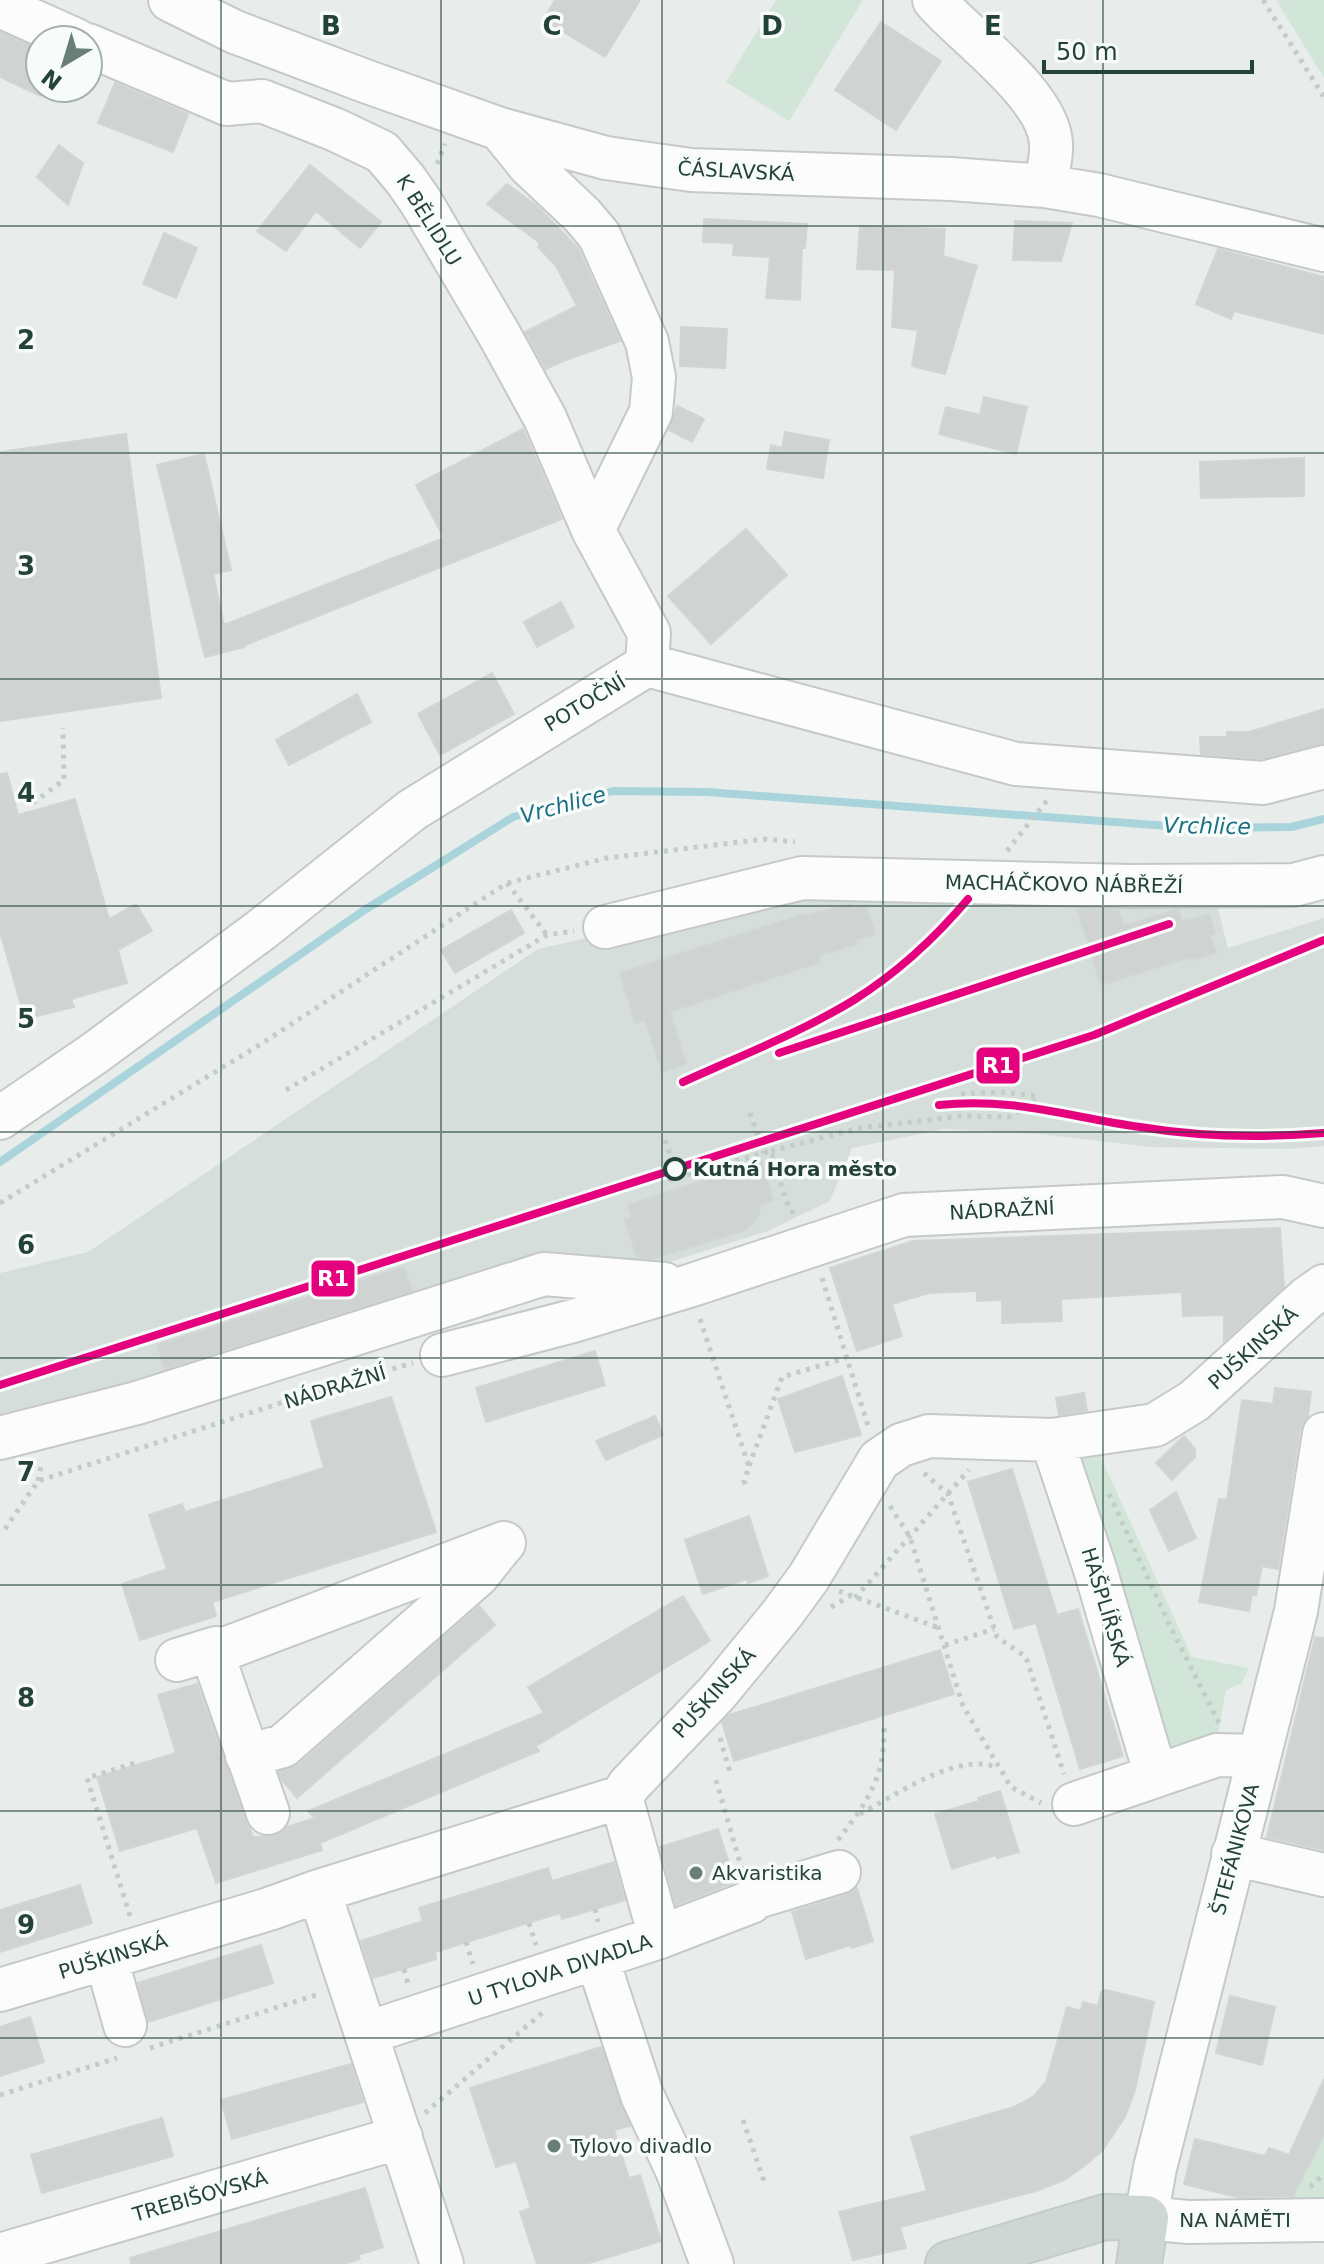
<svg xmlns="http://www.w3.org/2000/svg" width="1324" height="2264" font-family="'DejaVu Sans',sans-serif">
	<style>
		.built { fill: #d6dedb }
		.green { fill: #d1e6d8 }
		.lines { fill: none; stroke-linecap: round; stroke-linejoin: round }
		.stream { stroke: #a9d4db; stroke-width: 8 }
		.building { fill: #cfd4d2; stroke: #d1d6d4; stroke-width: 2 }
		.minor-casing { stroke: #c5cac8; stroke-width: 46 }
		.major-casing { stroke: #c3ccc9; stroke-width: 48 }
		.path { stroke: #c3ccca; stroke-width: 5; stroke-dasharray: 4 6; stroke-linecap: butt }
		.minor { stroke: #fcfcfc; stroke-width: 42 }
		.major { stroke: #cfd7d5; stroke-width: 44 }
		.rail-1-casing { stroke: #f7fbf9; stroke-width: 14 }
		.rail-1 { stroke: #e5007d; stroke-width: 8 }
		.grid { fill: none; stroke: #24423a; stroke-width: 2; stroke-opacity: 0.55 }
		.stop-dot { fill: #f7fbf9; stroke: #24423a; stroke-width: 4 }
		.poi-dot { fill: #697e78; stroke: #f7fbf9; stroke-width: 3 }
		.labels { text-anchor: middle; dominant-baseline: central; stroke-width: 7; stroke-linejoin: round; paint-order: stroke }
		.street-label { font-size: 20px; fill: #24423a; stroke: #f7fbf9 }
		.stop-label { font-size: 20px; font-weight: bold; fill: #24423a; stroke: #f7fbf9; text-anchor: start }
		.poi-label { font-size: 20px; fill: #24423a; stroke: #f7fbf9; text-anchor: start }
		.water-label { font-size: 22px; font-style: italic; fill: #1c6f80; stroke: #f7fbf9 }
		.grid-label { font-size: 26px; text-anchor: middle; font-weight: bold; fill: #24423a; stroke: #f7fbf9; stroke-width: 7; stroke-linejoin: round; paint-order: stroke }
		.line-badge { stroke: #f7fbf9; stroke-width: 3 }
		.badge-label { font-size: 22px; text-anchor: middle; font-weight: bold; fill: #fff }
	</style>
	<rect width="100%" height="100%" fill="#e8edeb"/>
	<path class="built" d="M784,894L1011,907L1036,899L1215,897L1228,948L1324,918V1146L1290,1149L1151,1147L1039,1134L944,1129L852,1148L830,1201L768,1231L657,1266L525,1298L0,1456V1273L88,1252L538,949Z"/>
	<path class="green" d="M776,0H863L789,121L726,82Z
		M1276,0H1324V78Z
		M1098,1451L1192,1657L1249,1668L1242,1683L1226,1690L1217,1739L1168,1755L1073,1458Z
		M1324,2135V2198L1291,2199Z"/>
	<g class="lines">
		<path class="stream" d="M0,1162L363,911L513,817L613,791L707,792L1196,828L1291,827L1324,819"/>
	</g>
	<path class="building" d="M555,0H640L605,57L543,20Z
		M881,22L941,61L896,130L835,90Z
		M0,32L40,50V96L0,77Z
		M115,83L188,114L173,152L98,123Z
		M59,145L83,163L68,205L37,177Z
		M310,165L381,222L360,248L316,211L286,251L257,231Z
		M507,184L537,206L578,248L620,341L563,361L546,369L525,332L577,306L556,266L538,247L540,243L487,204Z
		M704,219L807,224L805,248H802L800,300L766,298L770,257L733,255L734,243L703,242Z
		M1015,221L1072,223L1061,261L1013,260Z
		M860,226L945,229L943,256L977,266L945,374L912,366L918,330L892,327L895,270L857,269Z
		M164,233L197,248L176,298L143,284Z
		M1218,249L1324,277V334L1234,311L1231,319L1196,304Z
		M681,327L727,329L725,368L680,366Z
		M984,397L1027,407L1016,454L939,434L946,407L980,415Z
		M677,406L704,419L692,442L669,430Z
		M523,429L562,519L255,641L244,646L245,647L205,657L157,465L204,454L231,570L213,574L224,625L444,538L416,485Z
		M785,432L829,440L823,478L767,469L771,445L782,448Z
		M126,434L161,698L0,721V452Z
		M1304,458V496L1201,498L1200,462Z
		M746,529L787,575L711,644L668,596Z
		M561,602L574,627L537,647L524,622Z
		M492,673L514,714L440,755L418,714Z
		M357,694L371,722L289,765L276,740Z
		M1324,709V744L1261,759L1201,754L1200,737H1227V732H1249Z
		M7,773L18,815L75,799L109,919L136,904L152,931L118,950L127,983L71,999L74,1007L25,1019L0,932V774Z
		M850,904L852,909L866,905L875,934L855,940L857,944L818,956L820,962L670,1012L686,1064L662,1072L645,1020L635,1023L620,973L804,914L805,916Z
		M1077,909L1118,910L1124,926L1175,910H1178L1182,922L1209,914L1215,934L1210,935L1216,953L1191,960L1190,957L1101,985Z
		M511,910L524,933L455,973L441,950Z
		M761,1162L773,1200L761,1204L758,1218L746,1230L652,1259L637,1258L625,1220L632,1218L628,1205Z
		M1280,1228L1284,1287L1224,1341V1315L1183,1316L1182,1292L1061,1299L1062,1321L1002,1323V1300L977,1301V1291L929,1293L892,1304L902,1336L857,1351L830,1268L913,1241Z
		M404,1267L412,1291L165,1369L157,1345Z
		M595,1351L605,1385L486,1422L476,1388Z
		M842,1376L861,1435L795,1452L778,1399Z
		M1275,1388L1311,1392L1308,1417L1300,1430L1278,1569L1262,1566L1256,1595L1252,1594L1249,1611L1199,1602L1219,1499L1227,1500L1242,1400L1273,1404Z
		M1084,1393L1087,1411L1059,1415L1056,1398Z
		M391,1397L436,1532L212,1602L216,1616L140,1640L122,1584L167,1569L149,1515L182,1504L185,1512L324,1468L311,1421Z
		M655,1416L663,1435L606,1460L596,1441Z
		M1184,1436L1195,1449V1457L1172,1480L1156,1463Z
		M1012,1469L1057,1615L1078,1609L1123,1756L1080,1769L1036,1623L1014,1629L968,1482Z
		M1176,1492L1196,1538L1169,1551L1150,1510Z
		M749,1516L768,1576L748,1583L747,1579L703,1594L685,1540Z
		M683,1596L710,1641L536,1746L539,1751L320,1843L322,1850L216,1883L197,1828L120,1851L97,1777L176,1753L158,1695L197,1684L253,1837L275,1836L287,1827L315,1818L308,1811L544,1713L528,1687Z
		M479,1606L495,1625L297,1798L282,1780L279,1772L299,1764Z
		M1315,1637L1324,1638V1850L1267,1837Z
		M940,1650L954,1694L734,1761L722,1722L729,1715Z
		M1000,1791L1019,1852L997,1858L996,1855L952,1869L935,1814L979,1801L978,1798Z
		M718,1829L735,1882L676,1905L660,1847Z
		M614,1862L625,1900L562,1919L560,1913L435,1952L436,1959L373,1978L361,1941L423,1921L419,1908L548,1868L552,1881Z
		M80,1885L92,1923L0,1952V1910Z
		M857,1888L873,1941L852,1948L851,1945L806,1959L792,1912L846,1895Z
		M261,1945L273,1983L148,2022L138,1983Z
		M1106,1990L1154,2002L1135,2090L1125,2117L1102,2151L1088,2163L1064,2180L1036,2191L900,2227L906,2248L853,2260L839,2212L927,2191L911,2137L1014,2107L1033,2097L1046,2082L1067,2007L1081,2011L1083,2002L1098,2006L1101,1992Z
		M1230,1996L1275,2007L1262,2065L1216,2053Z
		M30,2017L44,2062L0,2076V2027Z
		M601,2047L630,2126L614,2130L629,2178L640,2175L661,2241L586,2264H537L520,2212L531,2208L516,2161L496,2167L470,2088Z
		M351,2064L363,2102L232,2139L221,2100Z
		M1324,2079V2135L1293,2196L1237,2197L1184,2184L1195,2139L1265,2156L1269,2148L1289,2155Z
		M162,2118L173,2156L42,2193L31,2155Z
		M365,2188L383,2247L358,2255L360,2259L344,2264H131L130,2258Z"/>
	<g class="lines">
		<g class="minor-casing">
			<path id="minor" d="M170,0L235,32L365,81L500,129L606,158L691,170L951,179L1045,186L1099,195L1324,250
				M934,0C965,36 1048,94 1051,143C1052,157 1048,172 1045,186
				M0,6L76,40
				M88,45L227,104L262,101L336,130L382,152L405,179L421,202L500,336L545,418L593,530
				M500,129L529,165L582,215L599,235L647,342L654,377L651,412L593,530L649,633L647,665
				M605,927L802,878L1129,886L1294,885L1324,877
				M0,1118L95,1053L261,930L412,810L647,665L1016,764L1263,783L1324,767
				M442,1355L573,1321L689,1286L904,1215L1283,1197L1324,1206
				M1324,1434L1296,1611L1155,2168L1146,2218L1188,2222L1324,2220
				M0,1438L137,1403L544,1274L664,1284
				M1052,1440L1095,1569L1156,1776
				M177,1660L216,1648L222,1650
				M247,1756L283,1746L478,1575L502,1545
				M621,1797L660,1937
				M1074,1804L1217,1755L1259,1756
				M268,1813L217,1667L222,1650L504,1543
				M1233,1854L1324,1875
				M319,1891L442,2264
				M106,1958L125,2025
				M597,1958L642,2095L677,2170L712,2264
				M0,1990L269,1909L319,1891L621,1797L629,1785L717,1693L782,1614L809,1577L879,1460L901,1445L929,1436L1052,1440L1155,1425L1194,1401L1307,1298L1324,1286
				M367,2033L660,1937L751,1902L754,1898L839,1872
				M0,2255L401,2137"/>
		</g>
		<g class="major-casing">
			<path id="major" d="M948,2264L1105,2217L1146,2218L1139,2264"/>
		</g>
		<path class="path" d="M1263,0L1324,97
			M437,164L445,144
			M33,803L64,780L63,728
			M1007,851L1048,799
			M507,883L547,935
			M286,1090L547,935L574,931
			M961,1094L999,1092L1039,1096
			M750,1113L764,1153
			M665,1140L678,1178
			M771,1151L860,1128L962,1116L1009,1117L1030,1106L1040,1096
			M668,1180L771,1151L786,1201L794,1215
			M0,1203L261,1044L507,883L607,858L765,839L795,842
			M822,1278L869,1429
			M700,1319L749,1467L744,1481L747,1489
			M749,1466L782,1377L846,1358
			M924,1473L948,1494L997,1637L1026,1657L1064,1774
			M38,1481L42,1462
			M1109,1494L1172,1630L1219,1723
			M890,1506L910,1537L963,1706L1011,1787L1041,1803
			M5,1529L38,1481L346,1382L413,1363
			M839,1591L939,1628
			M855,1598L969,1470
			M831,1607L850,1596
			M945,1645L994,1629
			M720,1738L731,1776
			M716,1780L742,1870
			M860,1814C894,1796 960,1750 998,1768
			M838,1840C867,1802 885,1778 884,1728
			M595,1909L598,1922
			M130,1916L87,1778L135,1763
			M529,1923L536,1945
			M466,1942L473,1964
			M404,1969L408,1984
			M150,2048L319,1994
			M0,2095L117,2058
			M425,2113L542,2013
			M743,2120L765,2184
			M1310,2187L1324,2174"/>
		<use href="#minor" class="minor"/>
		<use href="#major" class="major"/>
		<g class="rail-1-casing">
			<path id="rail-1" d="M779,1053L1169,924
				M683,1082C740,1056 800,1033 854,1000C897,973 935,938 968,899
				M939,1105C1013,1097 1068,1117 1140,1127C1201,1137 1262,1138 1324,1133
				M0,1385L1094,1035L1324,940"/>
		</g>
		<use href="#rail-1" class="rail-1"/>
	</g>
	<path class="grid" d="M221,0V2264M441,0V2264M662,0V2264M883,0V2264M1103,0V2264M0,226H1324M0,453H1324M0,679H1324M0,906H1324M0,1132H1324M0,1358H1324M0,1585H1324M0,1811H1324M0,2038H1324"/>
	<circle class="stop-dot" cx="675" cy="1169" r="10"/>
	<g class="poi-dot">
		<circle cx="696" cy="1873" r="8"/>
		<circle cx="554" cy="2146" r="8"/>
	</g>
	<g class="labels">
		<g class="street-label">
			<text transform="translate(736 171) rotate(3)">ČÁSLAVSKÁ</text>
			<text transform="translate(429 220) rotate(58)">K BĚLIDLU</text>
			<text transform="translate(585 703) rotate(-31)">POTOČNÍ</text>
			<text transform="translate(1064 884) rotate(1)">MACHÁČKOVO NÁBŘEŽÍ</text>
			<text transform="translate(1002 1210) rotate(-3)">NÁDRAŽNÍ</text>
			<text transform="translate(1253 1348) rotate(-42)">PUŠKINSKÁ</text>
			<text transform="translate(335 1387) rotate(-17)">NÁDRAŽNÍ</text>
			<text transform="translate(1106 1607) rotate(73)">HAŠPLÍŘSKÁ</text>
			<text transform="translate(714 1693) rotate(-48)">PUŠKINSKÁ</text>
			<text transform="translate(1235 1849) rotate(-75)">ŠTEFÁNIKOVA</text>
			<text transform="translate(113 1956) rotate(-17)">PUŠKINSKÁ</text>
			<text transform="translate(560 1970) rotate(-18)">U TYLOVA DIVADLA</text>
			<text transform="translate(200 2196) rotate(-16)">TREBIŠOVSKÁ</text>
			<text x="1235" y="2220">NA NÁMĚTI</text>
		</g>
		<g class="stop-label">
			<text x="693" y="1169">Kutná Hora město</text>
		</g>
		<g class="poi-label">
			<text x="712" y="1873">Akvaristika</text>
			<text x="570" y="2146">Tylovo divadlo</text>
		</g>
		<g class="water-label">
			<text transform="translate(563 805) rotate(-15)">Vrchlice</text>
			<text transform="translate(1207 826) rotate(1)">Vrchlice</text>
		</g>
	</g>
	<g class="grid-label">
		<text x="331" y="35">B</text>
		<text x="552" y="35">C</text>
		<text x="772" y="35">D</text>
		<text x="993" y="35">E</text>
		<text x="26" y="349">2</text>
		<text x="26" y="575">3</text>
		<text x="26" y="802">4</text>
		<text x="26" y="1028">5</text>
		<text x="26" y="1254">6</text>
		<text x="26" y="1481">7</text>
		<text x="26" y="1707">8</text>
		<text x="26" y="1934">9</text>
	</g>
	<g class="line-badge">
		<rect x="975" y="1046" width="46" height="39" rx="8" fill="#e5007d"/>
		<rect x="310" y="1259" width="46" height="39" rx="8" fill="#e5007d"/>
	</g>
	<g class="badge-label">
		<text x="998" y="1073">R1</text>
		<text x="333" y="1286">R1</text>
	</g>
	<g transform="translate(64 64) rotate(218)"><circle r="38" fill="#f7fbf9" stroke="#a3b1ad" stroke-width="2"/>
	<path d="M0-6L14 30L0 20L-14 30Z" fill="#697e78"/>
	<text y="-12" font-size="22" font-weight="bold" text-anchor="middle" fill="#24423a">N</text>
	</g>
	<path d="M1044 60v12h208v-12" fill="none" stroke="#24423a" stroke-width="4"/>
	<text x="1056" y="60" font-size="24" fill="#24423a" stroke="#f7fbf9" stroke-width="6" paint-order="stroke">50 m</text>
</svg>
